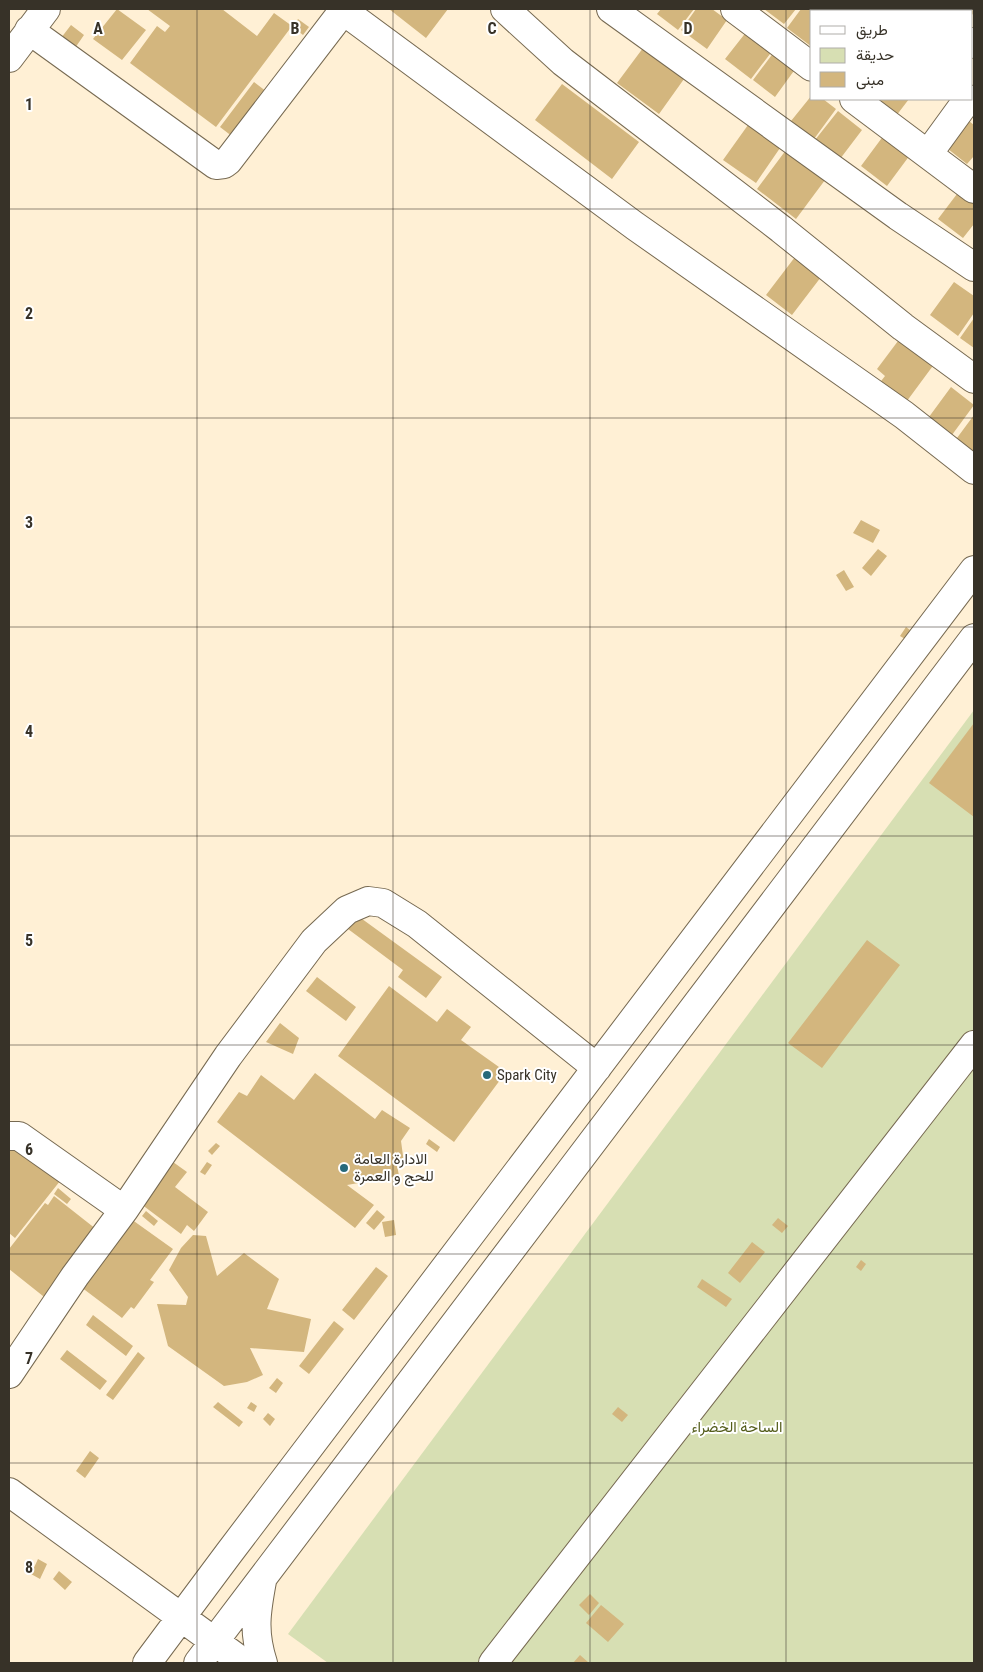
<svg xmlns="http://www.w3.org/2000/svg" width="983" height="1672" font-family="'Roboto Condensed',Vazirmatn,sans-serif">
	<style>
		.green { fill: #d7dfb3 }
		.building { fill: #d3b67e }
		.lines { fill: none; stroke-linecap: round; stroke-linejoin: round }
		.minor-casing { stroke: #766951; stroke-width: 30 }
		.minor { stroke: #fff; stroke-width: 28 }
		.grid { fill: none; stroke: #373228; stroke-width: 1; stroke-opacity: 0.55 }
		.poi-dot { fill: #26697b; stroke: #fff; stroke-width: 2 }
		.labels { text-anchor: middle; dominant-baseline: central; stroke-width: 4; stroke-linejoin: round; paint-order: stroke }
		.poi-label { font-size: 15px; fill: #373228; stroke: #fff; text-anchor: start }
		.park-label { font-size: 15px; fill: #545d1b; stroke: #fff }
		.grid-label { font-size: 16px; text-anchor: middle; font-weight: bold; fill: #373228; stroke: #fff; stroke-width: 4; stroke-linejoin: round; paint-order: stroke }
	</style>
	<rect width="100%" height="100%" fill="#fff0d5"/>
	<path class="green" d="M974,710V1663H328L288,1634Z"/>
	<path class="building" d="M117,9L146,30L122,60L93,39Z
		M147,9H222L257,36L274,13L292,26L216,127L130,63L157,26L165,32L170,26Z
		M389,9H448L426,38Z
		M661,9H694L678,30L657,14Z
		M696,9H712L727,20L707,49L681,30Z
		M764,9H796L784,24Z
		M801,9H815L818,11H812V47L787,28Z
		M873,9H915L918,11H871Z
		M948,9H974V12L972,15V11H951Z
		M298,19L309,27L303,35L293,27Z
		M71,25L84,35L75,48L61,38Z
		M747,31L773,50L751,79L725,59Z
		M643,48L684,79L659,114L617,83Z
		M774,52L796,68L775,97L753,80Z
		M254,82L267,92L233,137L220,127Z
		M562,84L639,142L612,179L535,120Z
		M812,95V99H823L836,109L814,139L791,121Z
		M874,99H909L896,116Z
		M838,111L862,130L840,159L815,140Z
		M965,118L974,125V156L967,164L943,145Z
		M748,125L780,148L756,183L723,160Z
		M884,135L910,155L887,186L861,166Z
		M786,150L825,180L796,219L757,189Z
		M960,190L974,201V224L963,238L938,219Z
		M795,257L821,277L792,315L766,295Z
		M954,282L974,296V313L958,336L930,315Z
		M974,318V348L960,338Z
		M901,337L935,363L904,405L878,385L885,376L877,369Z
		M951,387L974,405L949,439L926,421Z
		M974,415V457L954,442Z
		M861,520L880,530L873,543L853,533Z
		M878,549L887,556L871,576L862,568Z
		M844,570L854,587L846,591L836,575Z
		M906,627L910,630L905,639L900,636Z
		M974,723V817L929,783Z
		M358,916L442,977L426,998L398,977L403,970L348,929Z
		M867,940L900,965L822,1068L788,1043Z
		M317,977L356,1007L346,1021L306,991Z
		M389,986L437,1022L447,1009L471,1027L461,1040L506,1072L454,1142L338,1056Z
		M280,1023L299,1038L293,1054L266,1042Z
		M315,1073L375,1119L382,1110L410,1128L401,1141L404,1163L397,1165L399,1176L347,1185L374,1205L355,1228L217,1122L239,1092L247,1096L261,1075L294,1100Z
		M429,1139L440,1147L437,1152L426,1144Z
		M9,1142L60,1181L15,1238L9,1233Z
		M216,1143L220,1146L212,1155L208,1151Z
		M173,1162L187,1172L175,1187L208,1212L194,1231L187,1225L181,1234L141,1204Z
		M207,1162L212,1165L205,1175L200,1172Z
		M58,1188L71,1199L67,1204L54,1194Z
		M54,1196L101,1233L48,1300L9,1269V1249L45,1203L48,1205Z
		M377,1210L385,1217L374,1230L366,1223Z
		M146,1211L158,1221L154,1226L142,1216Z
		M778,1218L788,1226L782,1233L772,1225Z
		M131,1219L173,1249L150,1280L154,1282L134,1309L131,1307L122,1318L81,1287Z
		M394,1220L396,1235L385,1237L382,1222Z
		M193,1235L206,1236L217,1276L244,1253L279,1279L267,1309L311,1319L304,1352L250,1348L263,1375L247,1382L224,1386L168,1346L157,1304L186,1305L188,1297L169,1270L181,1248Z
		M752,1242L765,1252L740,1283L728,1273Z
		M861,1260L866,1264L861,1271L856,1267Z
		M376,1267L388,1276L354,1320L342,1310Z
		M702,1279L732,1299L726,1307L697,1287Z
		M93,1315L133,1346L126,1356L86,1325Z
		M334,1321L344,1329L309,1374L299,1366Z
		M67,1350L107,1381L100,1390L60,1359Z
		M138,1352L145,1358L113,1400L106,1395Z
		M277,1378L283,1383L276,1393L269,1388Z
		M218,1402L243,1422L239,1427L213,1407Z
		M251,1402L257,1406L254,1412L247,1408Z
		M618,1407L628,1415L622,1422L612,1414Z
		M268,1413L275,1419L270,1426L263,1419Z
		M90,1451L99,1458L85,1478L76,1471Z
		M38,1559L47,1564L40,1579L31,1574Z
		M59,1571L72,1582L65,1590L53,1579Z
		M590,1594L599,1603L589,1615L579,1605Z
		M601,1605L624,1624L608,1642L586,1623Z
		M580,1655L589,1663H573Z"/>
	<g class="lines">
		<g class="minor-casing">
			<path id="minor" d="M341,9L635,226L904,415L974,470
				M505,9L563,62L781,229L903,327L974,379
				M611,9L898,216L974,267
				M735,9L812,67
				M836,9L839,11
				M928,9L931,11
				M29,30L216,165L224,164L228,161L343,11
				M972,42L974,44
				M9,58L46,9
				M854,99L974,189
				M928,154L968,99
				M9,1136H19L124,1210
				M9,1374L75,1276L124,1210L228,1056L314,941L347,910L368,901L383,903L417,924L597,1068
				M9,1492L244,1663
				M262,1581C256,1613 253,1632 263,1663
				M147,1663L229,1553L974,570
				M198,1663L974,638
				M493,1663L974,1045"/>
		</g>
		<use href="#minor" class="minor"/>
	</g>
	<path class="grid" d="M197,9V1663M393,9V1663M590,9V1663M786,9V1663M9,209H974M9,418H974M9,627H974M9,836H974M9,1045H974M9,1254H974M9,1463H974"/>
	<g class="poi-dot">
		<circle cx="487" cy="1075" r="5"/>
		<circle cx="344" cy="1168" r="5"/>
	</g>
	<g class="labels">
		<g class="poi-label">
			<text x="497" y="1075">Spark City</text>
			<text x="354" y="1159">الادارة العامة<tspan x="354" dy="17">للحج و العمرة</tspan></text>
		</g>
		<g class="park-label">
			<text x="737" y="1427">الساحة الخضراء</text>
		</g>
	</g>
	<g class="grid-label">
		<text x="98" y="34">A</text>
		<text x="295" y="34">B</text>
		<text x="492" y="34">C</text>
		<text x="688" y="34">D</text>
		<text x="29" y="110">1</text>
		<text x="29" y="319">2</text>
		<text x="29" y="528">3</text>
		<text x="29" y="737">4</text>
		<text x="29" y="946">5</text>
		<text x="29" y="1155">6</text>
		<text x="29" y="1364">7</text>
		<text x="29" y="1573">8</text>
	</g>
	<rect width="983" height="1672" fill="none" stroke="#373228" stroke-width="20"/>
	<rect x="810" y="10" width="162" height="90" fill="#ffffff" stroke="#afada9"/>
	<rect x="820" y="26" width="25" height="8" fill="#ffffff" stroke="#afada9"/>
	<text x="856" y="35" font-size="15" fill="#373228">طريق</text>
	<rect x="820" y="48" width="25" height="15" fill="#d7dfb3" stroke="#afada9"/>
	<text x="856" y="60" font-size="15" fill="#373228">حديقة</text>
	<rect x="820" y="72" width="25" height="15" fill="#d3b67e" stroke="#afada9"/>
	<text x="856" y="85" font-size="15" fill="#373228">مبنى</text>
</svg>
